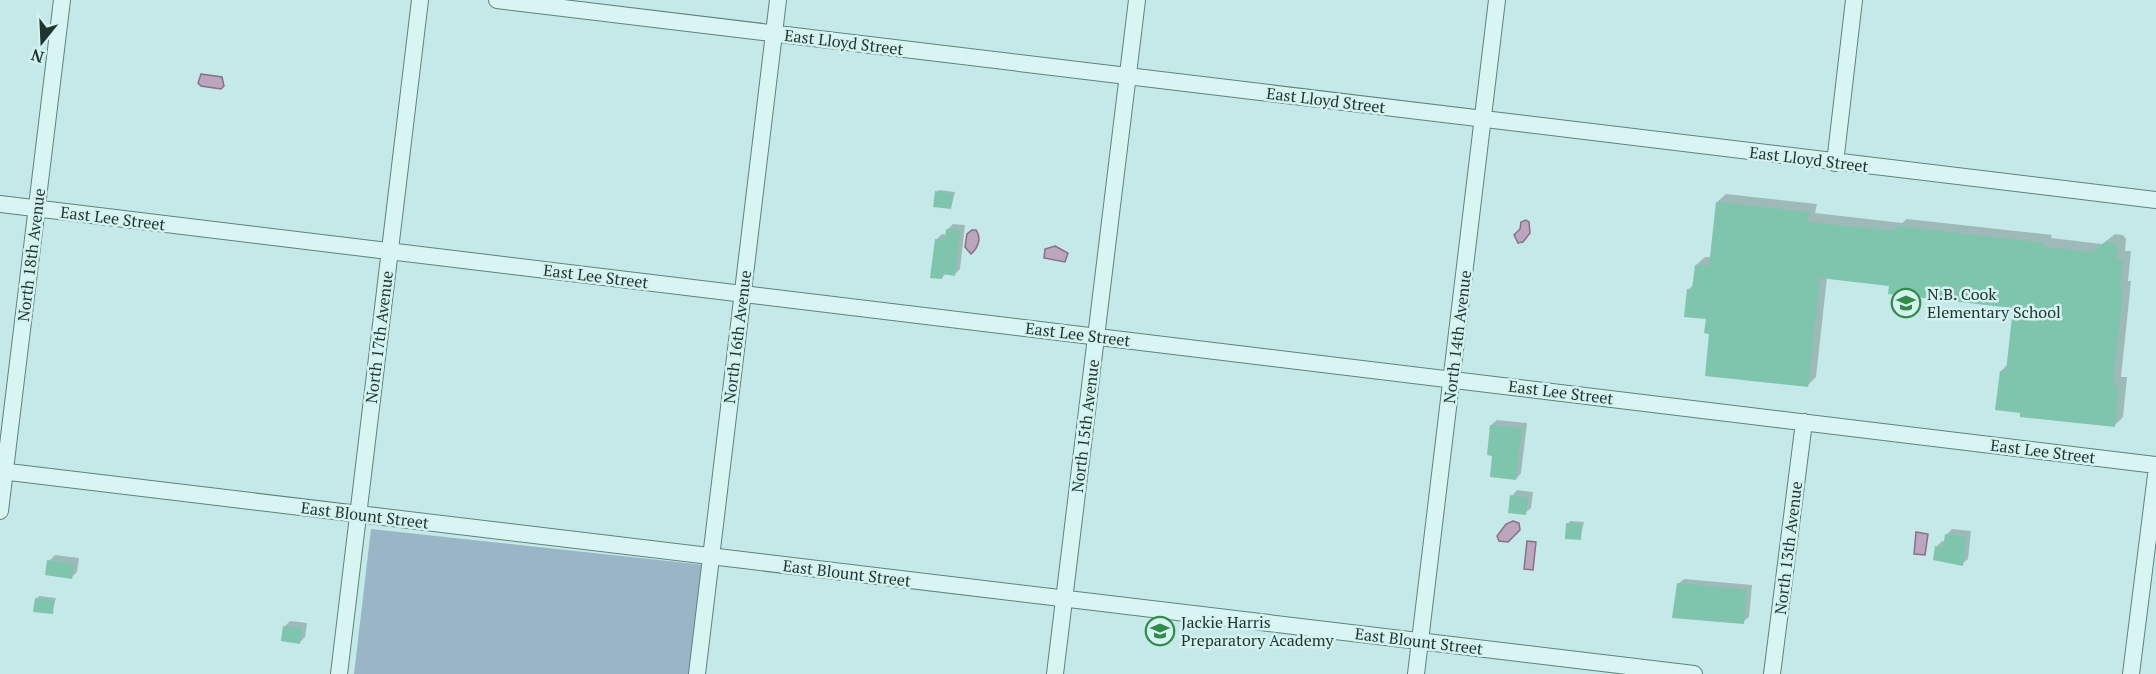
<svg xmlns="http://www.w3.org/2000/svg" width="2156" height="674" font-family="'PT Serif',serif">
	<style>
		.green { fill: #9ab6c6 }
		.water { fill: #bca6bd; stroke: #8a6e8a; stroke-width: 1.5 }
		.shadow { fill: #0003 }
		.building { fill: #7fc4ad }
		.lines { fill: none; stroke-linecap: round; stroke-linejoin: round }
		.minor-casing { stroke: #5d837a; stroke-width: 18 }
		.minor { stroke: #d8f5f4; stroke-width: 16 }
		.labels { text-anchor: middle; dominant-baseline: central; stroke-width: 5; stroke-linejoin: round; paint-order: stroke }
		.street-label { font-size: 16px; fill: #1f342f; stroke: #d4f2f0 }
		.poi-label { font-size: 16px; fill: #1f342f; stroke: #d4f2f0; text-anchor: start }
	</style>
	<rect width="100%" height="100%" fill="#c5e9e8"/>
	<path class="green" d="M371,529L705,565L691,674H354Z"/>
	<path class="water" d="M201,74L222,77L224,86L221,89L201,86L198,83Z
		M1526,220L1529,222L1530,233L1523,242L1518,243L1514,235L1520,229L1521,222Z
		M972,230H976C982,238 978,248 971,254L965,247L967,234Z
		M1055,246L1068,253L1065,262L1044,258L1045,249Z
		M1513,521L1519,523L1520,530L1508,542L1499,541L1497,536L1506,524Z
		M1916,532L1928,534L1925,555L1914,554Z
		M1527,541L1536,542L1533,570L1524,569Z"/>
	<path class="shadow" d="M939,190L955,192L951,208L937,192Z
		M1726,194L1817,204L1815,213L1902,223L1907,219L2052,235L2051,238L2102,244L2115,234L2123,235L2126,239L2125,251H2131L2128,281H2131L2121,377H2127L2123,417L2114,426L2001,371L2008,364L2015,307L1890,285L1827,277L1816,377L1807,386L1711,332L1707,318L1689,289L1694,284L1696,265L1705,257H1712L1717,202Z
		M953,224L965,225L960,269L955,274L946,273L942,278L936,240L942,234L947,235L948,229Z
		M1497,420L1527,423L1521,473L1516,479L1494,455L1491,425Z
		M1517,490L1533,492L1531,508L1525,513L1512,496Z
		M1570,521L1584,522L1580,538L1568,524Z
		M1952,529L1971,531L1968,559L1962,564L1936,547L1942,541L1945,542L1946,535Z
		M55,555L79,558L77,572L72,577L49,561Z
		M1684,579L1752,585L1749,617L1743,622L1678,584Z
		M39,596L56,598L52,613L36,599Z
		M290,621L307,623L305,637L300,642L285,626Z"/>
	<path class="building" d="M935,191L953,194L951,209L933,207Z
		M1716,202L1809,212L1808,222L1896,231L1897,226L2044,243L2043,247L2092,252L2106,242L2114,243L2118,248L2117,259L2123,260L2120,289L2123,290L2113,385H2119L2115,427L2020,417V413L1995,410L2000,371H2006L2013,308L1888,294L1889,286L1820,278L1808,387L1705,376L1709,334L1704,333L1706,319L1684,317L1687,289H1692L1695,265L1709,266Z
		M946,229L960,230L955,276L943,274L942,279L930,278L935,239L945,240Z
		M1490,425L1522,428L1516,480L1490,477L1492,456L1487,455Z
		M1510,495L1528,498L1526,515L1508,513Z
		M1566,523L1582,524L1581,540L1565,539Z
		M1945,534L1966,537L1963,566L1933,560L1935,546L1943,547Z
		M47,560L74,564L72,579L45,575Z
		M1677,583L1747,590L1744,624L1672,618Z
		M35,598L54,600L53,614L33,612Z
		M283,626L302,628L300,644L281,641Z"/>
	<g class="lines">
		<g class="minor-casing">
			<path id="minor" d="M497,0L2156,200
				M1835,163L1854,0
				M0,204L2156,465
				M0,471L1694,674
				M0,511L62,0
				M339,674L420,0
				M697,674L778,0
				M1055,674L1137,0
				M1416,674L1497,0
				M1772,674L1804,422
				M2131,674L2156,475"/>
		</g>
		<use href="#minor" class="minor"/>
	</g>
	<defs>
		<g id="school-ring" transform="scale(1.5)"><circle r="9.5" fill="#d4f2f0" stroke="#338b49" stroke-width="1.5"/><path d="M0-5L7-2L0 1L-7-2ZM-4 1L0 2.5L4 1V4Q0 6-4 4Z" fill="#338b49"/></g>
	</defs>
	<g fill-rule="evenodd">
		<use href="#school-ring" x="1906" y="303"/>
		<use href="#school-ring" x="1160" y="631"/>
	</g>
	<g class="labels">
		<g class="street-label">
			<text transform="translate(844 42) rotate(7)">East Lloyd Street</text>
			<text transform="translate(1326 100) rotate(7)">East Lloyd Street</text>
			<text transform="translate(1809 159) rotate(7)">East Lloyd Street</text>
			<text transform="translate(113 218) rotate(7)">East Lee Street</text>
			<text transform="translate(31 255) rotate(-83)">North 18th Avenue</text>
			<text transform="translate(596 276) rotate(7)">East Lee Street</text>
			<text transform="translate(1078 334) rotate(7)">East Lee Street</text>
			<text transform="translate(379 337) rotate(-83)">North 17th Avenue</text>
			<text transform="translate(737 337) rotate(-83)">North 16th Avenue</text>
			<text transform="translate(1457 337) rotate(-83)">North 14th Avenue</text>
			<text transform="translate(1561 392) rotate(7)">East Lee Street</text>
			<text transform="translate(1085 426) rotate(-83)">North 15th Avenue</text>
			<text transform="translate(2043 451) rotate(7)">East Lee Street</text>
			<text transform="translate(365 515) rotate(7)">East Blount Street</text>
			<text transform="translate(1788 548) rotate(-83)">North 13th Avenue</text>
			<text transform="translate(847 573) rotate(7)">East Blount Street</text>
			<text transform="translate(1419 641) rotate(7)">East Blount Street</text>
		</g>
		<g class="poi-label">
			<text x="1927" y="294">N.B. Cook<tspan x="1927" dy="18">Elementary School</tspan></text>
			<text x="1181" y="622">Jackie Harris<tspan x="1181" dy="18">Preparatory Academy</tspan></text>
		</g>
	</g>
	<g transform="translate(42 42) rotate(198)" stroke="#d4f2f0" stroke-width="4.5" paint-order="stroke">
	<path d="M0-4.5L10 22L0 15L-10 22Z" fill="#1f342f"/>
	<text y="-9" font-size="16" font-weight="bold" text-anchor="middle" fill="#1f342f">N</text>
	</g>
</svg>
